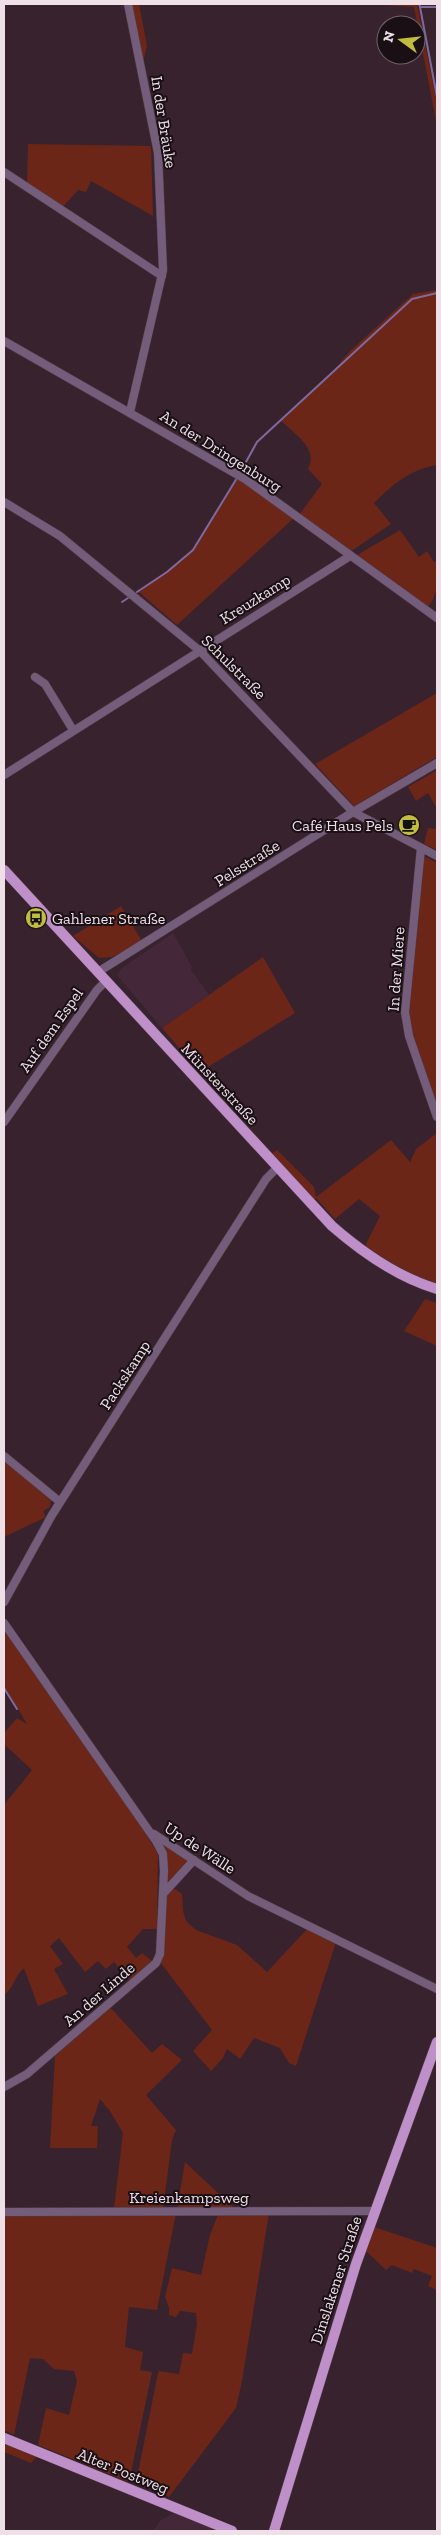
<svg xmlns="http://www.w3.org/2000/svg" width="441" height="2535" font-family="'Zilla Slab',serif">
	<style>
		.built { fill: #442839 }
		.green { fill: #6b2617 }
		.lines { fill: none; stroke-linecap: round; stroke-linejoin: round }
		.stream { stroke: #7f6a9f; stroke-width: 2 }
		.minor-casing { stroke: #523d48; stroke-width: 9 }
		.major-casing { stroke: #523d48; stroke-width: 11 }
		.minor { stroke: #745d7a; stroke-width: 8 }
		.major { stroke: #bf8fca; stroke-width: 10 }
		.labels { text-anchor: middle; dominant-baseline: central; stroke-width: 4; stroke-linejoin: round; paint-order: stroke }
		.street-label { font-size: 16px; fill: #efe0e8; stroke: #190f14 }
		.poi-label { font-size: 16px; fill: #efe0e8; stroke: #190f14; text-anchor: end }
	</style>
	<rect width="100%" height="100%" fill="#38222e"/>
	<path class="built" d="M173,933L192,967L191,970L209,995L162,1028L117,975L122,968Z
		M172,2514H178L220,2531H153L161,2520Z"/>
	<path class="green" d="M129,4H139L147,46L143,62Z
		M370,4H417L437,103V126L414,7Z
		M28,144L151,146L153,216L91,181L86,192L78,190L62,208L27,185Z
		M437,290V465C411,469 392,485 374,503L391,524L350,552L299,515L322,484L308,469C319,449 295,434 281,421L332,373L350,351L413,294Z
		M238,478L294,518L177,625L139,592L194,550Z
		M400,530L419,557L427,551L434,562L437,560C437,580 440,592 427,608L358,558V555C372,545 386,539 400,530Z
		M437,693V757L354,806L315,764Z
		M437,770V809L428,793L416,801L408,787Z
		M428,828L437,829V850L424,844Z
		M424,856L437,863V1108L411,1029L409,1007Z
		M121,906L142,941L112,957L99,958L73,936Z
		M263,957L295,1013L200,1072L162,1028Z
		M437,1133V1285L404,1270L367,1248L366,1244L380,1216L359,1199L335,1219L316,1198L314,1202L271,1154L277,1150L314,1187L316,1197L391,1140L410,1162L416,1149Z
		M425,1299L437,1303V1346L404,1331Z
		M4,1461L51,1500L50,1507L43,1511L46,1517L4,1537Z
		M4,1630L135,1816L158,1854L157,1929H143L127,1947L136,1958L142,1953L152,1961L129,1980L114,1962L106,1969L98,1961L85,1972L59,1938L50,1946L63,1964L54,1969L68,1994L38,2006L24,1968C15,1975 14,1988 4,1995V1805L32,1770L4,1744V1733L17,1718L27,1724L4,1686Z
		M160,1840L188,1860L166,1884Z
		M175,1889L182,1894L183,1911L186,1921L196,1930L237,1945L267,1972L308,1928L334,1940L335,1945L296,2066L289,2063L280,2048L254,2038L240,2059L227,2049L223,2058L211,2071L193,2051L212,2030L160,1962L166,1896L168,1891Z
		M109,2006L152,2053L162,2044L182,2060L146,2095L176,2130L172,2140L163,2209L114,2208L123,2133L110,2111L100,2099L91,2126H98L97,2148H50L55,2056Z
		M185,2162L234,2208L177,2209Z
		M219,2212L269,2213L242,2381L236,2408L169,2497L136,2483L158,2373L159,2371L179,2374L183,2353L192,2354L197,2324L196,2313L180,2311L176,2317L169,2315V2308L165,2297L172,2268L201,2275L210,2235Z
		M4,2213H176L157,2310L129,2307L125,2347L143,2352L140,2370L152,2372L129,2482L38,2445L46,2408L69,2415L77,2381L74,2371L54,2369L43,2359L30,2358L14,2435L4,2430Z
		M374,2227L437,2248V2290L428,2286L432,2276L414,2269L412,2273L392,2265L386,2270L366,2251Z
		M4,2440L38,2455L31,2463L4,2452Z"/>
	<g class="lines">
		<path class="stream" d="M419,4L420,7H437
			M420,7L437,97
			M241,471L257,442L412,299L437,293
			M137,592L167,572L193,550L237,478
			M122,602L128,598
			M4,1688L17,1709"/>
		<g class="minor-casing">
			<path id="minor" d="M128,4L158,153L163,270L130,412
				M4,172L162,276
				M4,341L245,479L437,618
				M4,502L60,536L200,651L353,812L437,856
				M35,677L45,684L73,730
				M4,775L350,556
				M421,848L405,1012L409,1036L437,1117
				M98,972L353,812L437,763
				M4,1122L97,990L106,981
				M4,1456L60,1502
				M4,1602L52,1515L266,1179L277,1168
				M4,1623L156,1841L163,1854L164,1871L160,1954L156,1963L27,2074L4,2087
				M154,1834L248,1896L437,1989
				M163,1894L194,1860
				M4,2212L375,2211"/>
		</g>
		<g class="major-casing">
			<path id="major" d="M4,870L332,1226C363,1253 397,1277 437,1289
				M4,2438L232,2531
				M274,2531L356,2264L437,2042"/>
		</g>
		<use href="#minor" class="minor"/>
		<use href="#major" class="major"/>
	</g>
	<defs>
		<g id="cafe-disc" transform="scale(1.125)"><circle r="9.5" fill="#c2bd3f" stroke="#190f14"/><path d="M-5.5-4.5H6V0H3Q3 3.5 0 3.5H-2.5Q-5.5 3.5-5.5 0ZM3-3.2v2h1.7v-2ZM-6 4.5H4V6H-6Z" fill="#111"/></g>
		<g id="bus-disc" transform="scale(1.125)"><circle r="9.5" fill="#c2bd3f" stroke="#190f14"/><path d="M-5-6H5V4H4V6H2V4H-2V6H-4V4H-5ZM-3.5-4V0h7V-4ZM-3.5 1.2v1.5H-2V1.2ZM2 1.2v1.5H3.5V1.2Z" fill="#111"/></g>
	</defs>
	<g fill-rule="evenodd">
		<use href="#cafe-disc" x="409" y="825"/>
		<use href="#bus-disc" x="36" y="918"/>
	</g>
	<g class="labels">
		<g class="street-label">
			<text transform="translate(164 122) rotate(81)">In der Bräuke</text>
			<text transform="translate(221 451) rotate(32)">An der Dringenburg</text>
			<text transform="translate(255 599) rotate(-32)">Kreuzkamp</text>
			<text transform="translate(234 667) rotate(45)">Schulstraße</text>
			<text transform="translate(247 863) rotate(-32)">Pelsstraße</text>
			<text transform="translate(396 969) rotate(-86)">In der Miere</text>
			<text transform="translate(51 1030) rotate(-55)">Auf dem Espel</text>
			<text transform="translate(220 1084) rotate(47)">Münsterstraße</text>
			<text transform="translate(125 1375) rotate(-57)">Packskamp</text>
			<text transform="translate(200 1848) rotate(33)">Up de Wälle</text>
			<text transform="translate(99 1994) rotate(-41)">An der Linde</text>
			<text x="189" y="2197">Kreienkampsweg</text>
			<text transform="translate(336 2280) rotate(-72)">Dinslakener Straße</text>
			<text transform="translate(123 2471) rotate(22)">Alter Postweg</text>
		</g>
		<g class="poi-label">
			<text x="393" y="825">Café Haus Pels</text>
			<text x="52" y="918" text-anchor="start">Gahlener Straße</text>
		</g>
	</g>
	<rect width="441" height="2535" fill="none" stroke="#efe0e8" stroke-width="10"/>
	<g transform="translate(401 40) rotate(285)"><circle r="24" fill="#190f14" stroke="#6f6369"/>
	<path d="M0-4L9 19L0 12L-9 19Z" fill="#c2bd3f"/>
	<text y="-8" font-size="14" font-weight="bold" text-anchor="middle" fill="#efe0e8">N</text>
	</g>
</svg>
